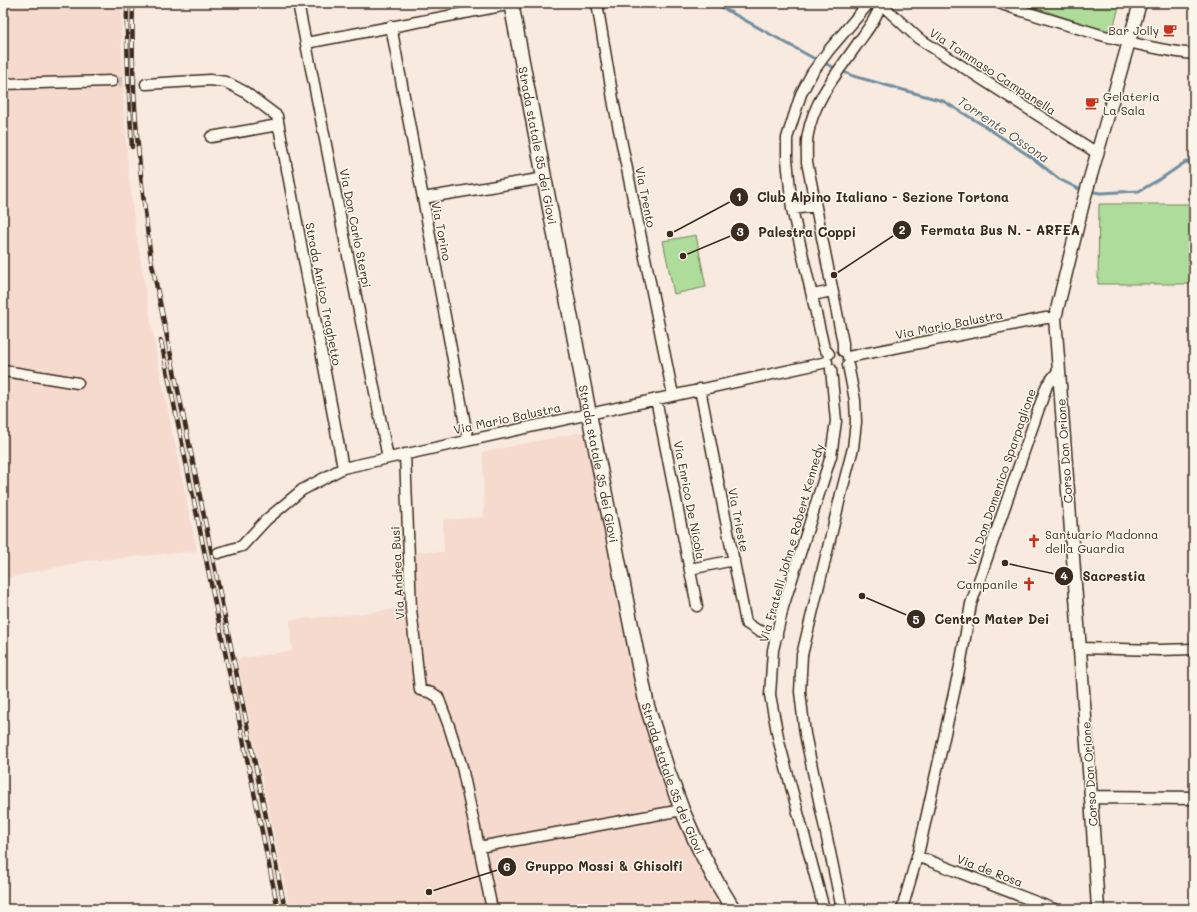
<svg xmlns="http://www.w3.org/2000/svg" width="1197" height="912" font-family="Mali,sans-serif">
	<style>
		.built { fill: #f5dacd }
		.green { fill: #aedc9a; stroke: #74835c }
		.lines { fill: none; stroke-linecap: round; stroke-linejoin: round }
		.stream { stroke: #728fa0; stroke-width: 3 }
		.minor-tunnel { stroke: #d2c4b8; stroke-width: 10; stroke-dasharray: 10 5; stroke-linecap: butt }
		.minor-casing { stroke: #3b2a1e; stroke-width: 13 }
		.tertiary-casing { stroke: #3b2a1e; stroke-width: 15 }
		.secondary-casing { stroke: #3b2a1e; stroke-width: 17 }
		.minor { stroke: #fbf7ec; stroke-width: 10 }
		.tertiary { stroke: #fbf7ec; stroke-width: 12 }
		.secondary { stroke: #fbf7ec; stroke-width: 14 }
		.rail-casing { stroke: #3b2a1e; stroke-width: 4.5 }
		.rail { stroke: #fbf7ec; stroke-width: 3; stroke-dasharray: 9; stroke-linecap: butt }
		.labels { text-anchor: middle; dominant-baseline: central; stroke-width: 3; stroke-linejoin: round; paint-order: stroke }
		.poi-label { font-size: 12px; fill: #3b2a1e; stroke: #fbf7ec; text-anchor: end }
		.street-label { font-size: 12px; fill: #3b2a1e; stroke: #fbf7ec }
		.water-label { font-size: 13px; font-style: italic; fill: #525454; stroke: #fbf7ec }
		.leader { fill: none; stroke: #3b2a1e; stroke-width: 1.5 }
		.callout-dot { fill: #3b2a1e; stroke: #fbf7ec; stroke-width: 1.5 }
		.mark-label { font-size: 12px; text-anchor: middle; font-weight: bold; fill: #fff }
		.callout-label { font-size: 13px; text-anchor: middle; font-weight: bold; fill: #3b2a1e; stroke: #fbf7ec; stroke-width: 3; stroke-linejoin: round; paint-order: stroke }
	</style>
	<rect width="100%" height="100%" fill="#f8eade"/>
	<filter id="ink" filterUnits="userSpaceOnUse"><feTurbulence type="fractalNoise" baseFrequency=".025" numOctaves="2"/><feDisplacementMap in="SourceGraphic" scale="8" xChannelSelector="R" yChannelSelector="G"/><feConvolveMatrix kernelMatrix="1 2 1 2 8 2 1 2 1" color-interpolation-filters="sRGB"/></filter>
	<g filter="url(#ink)">
		<path class="built" d="M3,3H122L121,34L124,90L123,95L128,170L136,234L158,363L197,551L86,561L38,571L3,579Z
			M593,430L656,736L733,909H290L237,659L292,651L290,620L359,614L402,608L400,552H444L443,520L484,517L483,452Z"/>
		<path class="green" d="M1021,3H1120L1112,33Z
			M1099,204H1194V284H1098Z
			M696,235L706,287L674,294L663,241Z"/>
		<g class="lines">
			<path class="stream" d="M714,3L815,59L853,76L943,101L983,125L1034,159L1059,179L1077,188L1083,190
				M1089,191L1100,193L1139,191L1162,178L1184,163L1194,159"/>
			<path class="minor-tunnel" d="M112,81L146,84"/>
			<g class="minor-casing">
				<path id="minor" d="M298,3L388,458
					M597,3L614,105L673,395
					M999,3C1033,15 1067,25 1101,35C1132,43 1163,51 1194,54
					M881,4L918,38L1097,153
					M391,26L468,440
					M306,43L512,4
					M3,84L112,81
					M146,84L210,80L226,82L245,92L277,116L343,468
					M211,137L278,125
					M423,198L545,178
					M792,209L815,206
					M813,295L832,291
					M843,351V343L807,162C807,153 806,142 808,134C814,99 839,71 858,43C867,30 877,18 881,3
					M829,354L824,348L792,209L787,159V138L801,94L812,73L829,50L869,3
					M848,357L1046,318H1055
					M3,371L11,372L78,383
					M700,389L746,623L757,630L777,636
					M656,399L697,606
					M405,454L411,609L420,690L432,693L438,697L449,726L462,767L479,847
					M218,553L242,546L266,520L302,490L343,468L827,362
					M690,569L734,560
					M1079,648L1160,650L1194,649
					M917,856L1054,909
					M492,909L479,847L682,810
					M824,909L779,742L770,695L773,650L783,607L831,456L836,421L831,369
					M842,909L805,734L800,692L802,655L841,494L853,448L856,422L855,400L848,365
					M902,909L919,850L960,666L971,604L1047,385L1058,371"/>
			</g>
			<g class="tertiary-casing">
				<path id="tertiary" d="M1091,797L1194,798
					M1098,909L1091,797L1055,318L1083,203L1140,3"/>
			</g>
			<g class="secondary-casing">
				<g id="secondary">
					<path id="s1" d="M511,3L589,414L647,706L668,772L682,810L698,846L715,879L733,909"/>
				</g>
			</g>
			<use href="#minor" class="minor"/>
			<use href="#tertiary" class="tertiary"/>
			<use href="#secondary" class="secondary"/>
			<g class="rail-casing">
				<path id="rail" d="M127,3C126,51 129,99 132,147
					M133,3C130,89 140,175 151,259L285,909
					M161,341L278,909"/>
			</g>
			<use href="#rail" class="rail"/>
		</g>
	</g>
	<defs>
		<g id="cafe-bare" transform="scale(1.08)"><path d="M-5.5-4.5H6V0H3Q3 3.5 0 3.5H-2.5Q-5.5 3.5-5.5 0ZM3-3.2v2h1.7v-2ZM-6 4.5H4V6H-6Z" fill="#c8321e" stroke="#fbf7ec" stroke-width="2.5" paint-order="stroke"/></g>
		<g id="church-bare" transform="scale(1.08)"><path d="M-1.2-6h2.4v3.5h3.3v2.4h-3.3V6h-2.4V-.1h-3.3v-2.4h3.3Z" fill="#c8321e" stroke="#fbf7ec" stroke-width="2.5" paint-order="stroke"/></g>
	</defs>
	<g fill-rule="evenodd">
		<use href="#cafe-bare" x="1170" y="30"/>
		<use href="#cafe-bare" x="1092" y="103"/>
		<use href="#church-bare" x="1034" y="541"/>
		<use href="#church-bare" x="1029" y="584"/>
	</g>
	<g class="labels">
		<g class="poi-label">
			<text x="1159" y="30">Bar Jolly</text>
			<text x="1103" y="96" text-anchor="start">Gelateria<tspan x="1103" dy="14">La Sala</tspan></text>
			<text x="1045" y="534" text-anchor="start">Santuario Madonna<tspan x="1045" dy="14">della Guardia</tspan></text>
			<text x="1018" y="584">Campanile</text>
		</g>
		<g class="street-label">
			<text transform="translate(993 71) rotate(33)">Via Tommaso Campanella</text>
			<text stroke="none"><textPath href="#s1" startOffset="145">Strada statale 35 dei Giovi</textPath></text>
			<text transform="translate(646 197) rotate(79)">Via Trento</text>
			<text transform="translate(356 228) rotate(79)">Via Don Carlo Sterpi</text>
			<text transform="translate(442 231) rotate(79)">Via Torino</text>
			<text transform="translate(324 294) rotate(79)">Strada Antico Traghetto</text>
			<text transform="translate(949 324) rotate(-11)">Via Mario Balustra</text>
			<text transform="translate(507 418) rotate(-12)">Via Mario Balustra</text>
			<text transform="translate(1064 451) rotate(-94)">Corso Don Orione</text>
			<text stroke="none"><textPath href="#s1" startOffset="469">Strada statale 35 dei Giovi</textPath></text>
			<text transform="translate(1001 477) rotate(-71)">Via Don Domenico Sparpaglione</text>
			<text transform="translate(690 500) rotate(79)">Via Enrico De Nicola</text>
			<text transform="translate(739 520) rotate(79)">Via Trieste</text>
			<text transform="translate(791 543) rotate(-74)">Via Fratelli John e Robert Kennedy</text>
			<text transform="translate(397 573) rotate(-93)">Via Andrea Busi</text>
			<text transform="translate(1089 774) rotate(-94)">Corso Don Orione</text>
			<text stroke="none"><textPath href="#s1" startOffset="793">Strada statale 35 dei Giovi</textPath></text>
			<text transform="translate(990 870) rotate(21)">Via de Rosa</text>
		</g>
		<g class="water-label">
			<text transform="translate(1004 129) rotate(34)">Torrente Ossona</text>
		</g>
	</g>
	<path class="leader" d="M670 234L739 197M834 275L902 230M683 256L740 232M1005 563L1064 576M862 596L916 619M429 892L507 867"/>
	<g class="callout-dot">
		<circle cx="670" cy="234" r="4"/>
		<circle cx="834" cy="275" r="4"/>
		<circle cx="683" cy="256" r="4"/>
		<circle cx="1005" cy="563" r="4"/>
		<circle cx="862" cy="596" r="4"/>
		<circle cx="429" cy="892" r="4"/>
		<circle cx="739" cy="197" r="10"/>
		<circle cx="902" cy="230" r="10"/>
		<circle cx="740" cy="232" r="10"/>
		<circle cx="1064" cy="576" r="10"/>
		<circle cx="916" cy="619" r="10"/>
		<circle cx="507" cy="867" r="10"/>
	</g>
	<g class="mark-label">
		<text x="739" y="201">1</text>
		<text x="902" y="234">2</text>
		<text x="740" y="236">3</text>
		<text x="1064" y="580">4</text>
		<text x="916" y="624">5</text>
		<text x="507" y="871">6</text>
	</g>
	<g class="callout-label">
		<text x="883" y="202">Club Alpino Italiano - Sezione Tortona</text>
		<text x="1000" y="235">Fermata Bus N. - ARFEA</text>
		<text x="807" y="237">Palestra Coppi</text>
		<text x="1114" y="581">Sacrestia</text>
		<text x="992" y="624">Centro Mater Dei</text>
		<text x="604" y="871">Gruppo Mossi &amp; Ghisolfi</text>
	</g>
	<rect width="1197" height="912" fill="none" stroke="#fbf7ec" stroke-width="16"/>
	<rect x="8" y="8" width="1181" height="896" fill="none" stroke="#3b2a1e" stroke-width="1.5" filter="url(#ink)"/>
</svg>
